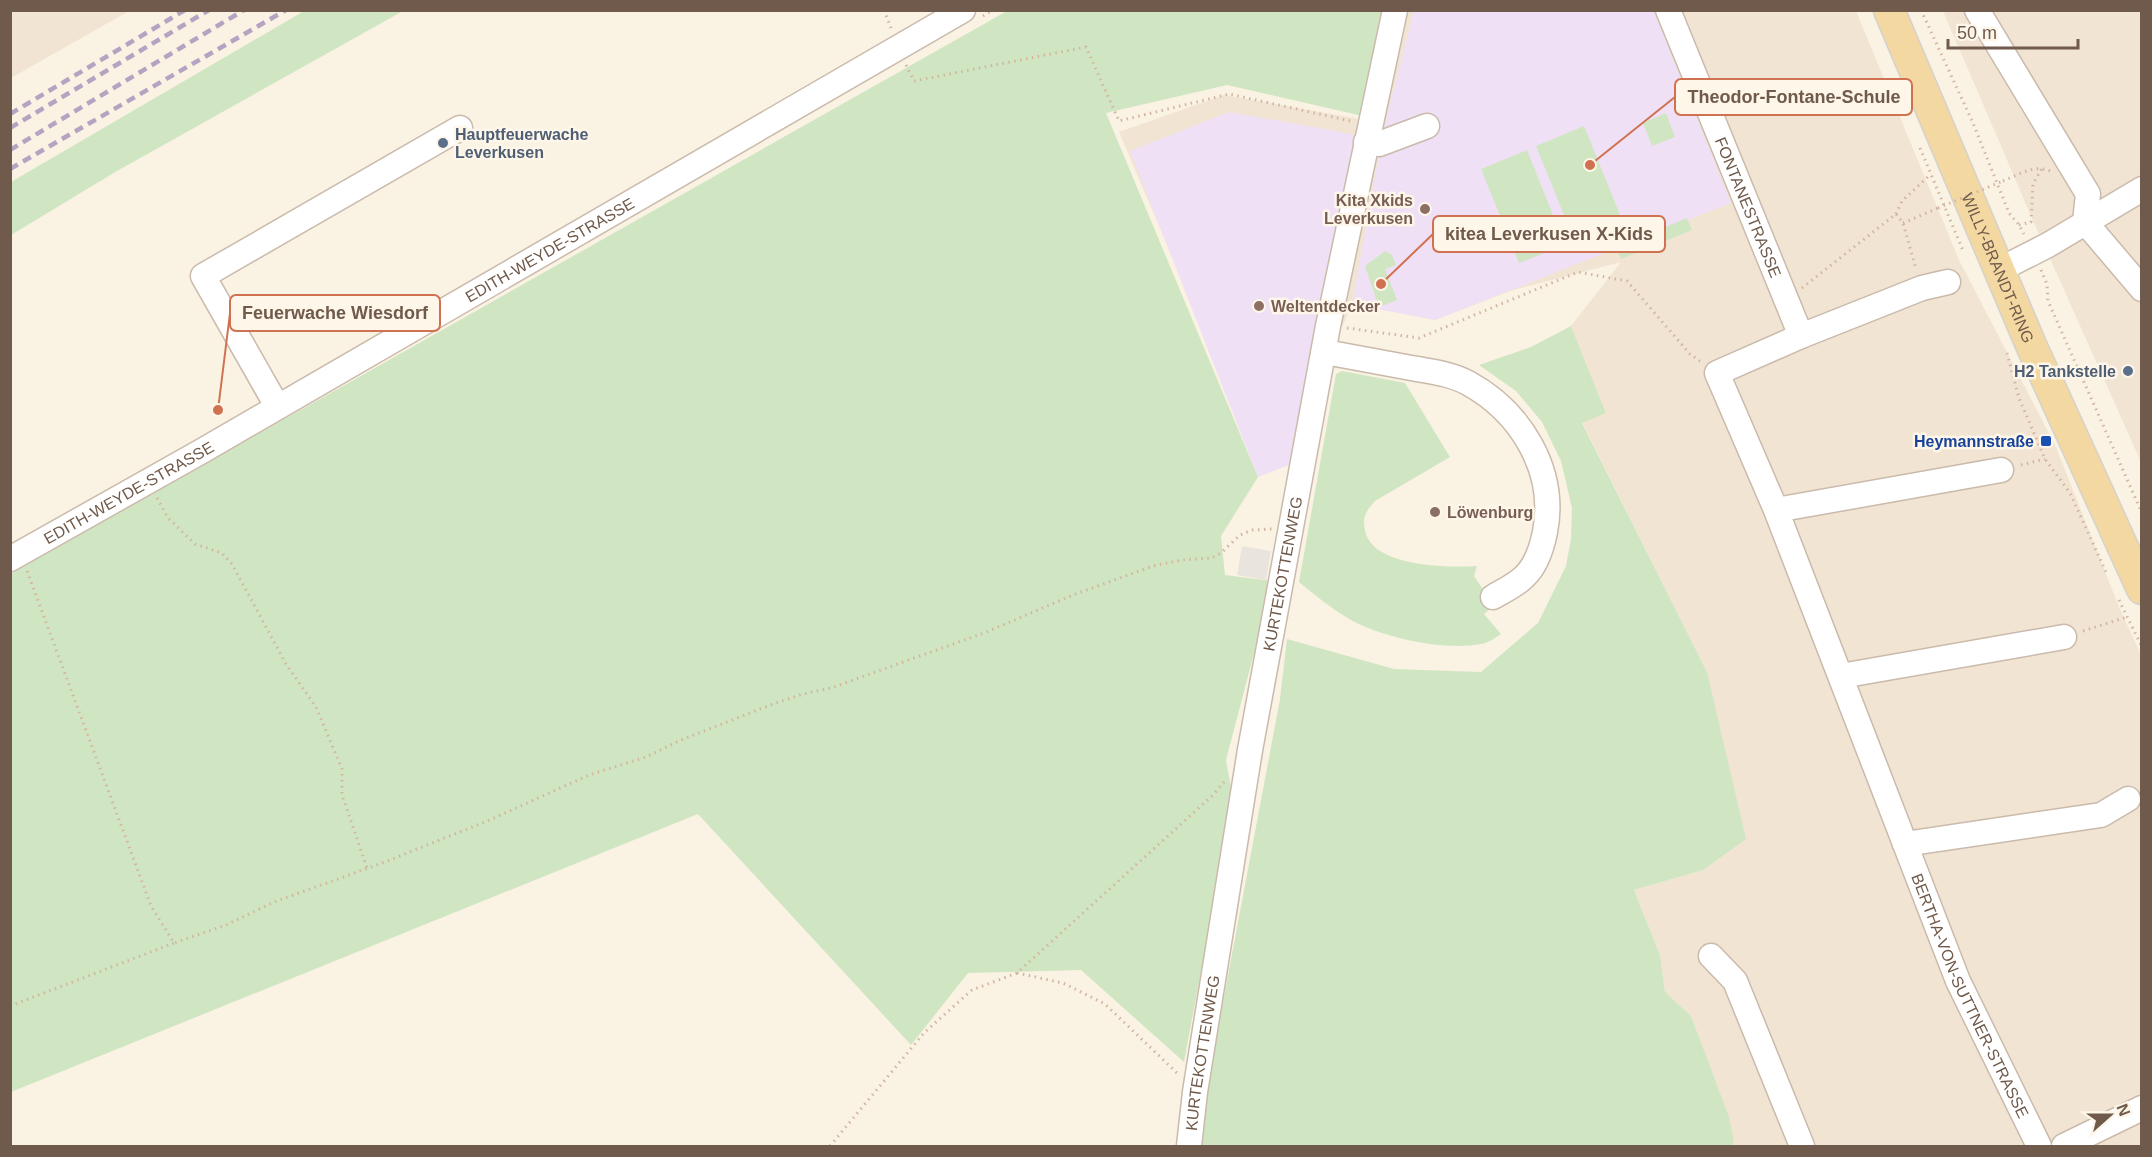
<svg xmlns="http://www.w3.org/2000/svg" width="2152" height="1157" font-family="Arial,sans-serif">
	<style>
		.residential { fill: #f1e4d3 }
		.industrial { fill: #eae4de }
		.education { fill: #efe0f6 }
		.green { fill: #d0e6c3 }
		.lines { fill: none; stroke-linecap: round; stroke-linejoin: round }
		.minor-casing { stroke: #cabaab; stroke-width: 27 }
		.major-casing { stroke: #d7d1cd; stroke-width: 33 }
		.path { stroke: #d2b5a1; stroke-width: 3; stroke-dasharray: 1.5 4.5; stroke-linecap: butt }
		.minor { stroke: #fff; stroke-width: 24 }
		.major { stroke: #f4d8a1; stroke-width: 30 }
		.rail { stroke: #b5a3c2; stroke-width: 4.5; stroke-dasharray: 9 6; stroke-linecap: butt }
		.path-bridge { stroke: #d2b5a1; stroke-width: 3; stroke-dasharray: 1.5 4.5; stroke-linecap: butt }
		.service-dot { fill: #5c6f8a; stroke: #fdf6e9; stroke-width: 2 }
		.education-dot { fill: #8d6e63; stroke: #fdf6e9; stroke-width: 2 }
		.transit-dot { fill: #1a4fb4; stroke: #fdf6e9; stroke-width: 2 }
		.labels { text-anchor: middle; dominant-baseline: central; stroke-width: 5; stroke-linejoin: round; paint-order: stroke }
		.service-label { font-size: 16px; font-weight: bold; fill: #4e5e75; stroke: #fdf6e9; text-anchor: start }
		.education-label { font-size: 16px; font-weight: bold; fill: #785e54; stroke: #fdf6e9; text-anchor: start }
		.street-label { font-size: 16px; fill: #705a4b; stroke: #fdf6e9 }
		.transit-label { font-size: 16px; font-weight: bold; fill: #164399; stroke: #fdf6e9; text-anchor: end }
		.leader { fill: none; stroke: #d07151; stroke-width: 2 }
		.callout-dot { fill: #d07151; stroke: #fdf6e9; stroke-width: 2 }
		.callout { fill: #fdf6e9; stroke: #d07151; stroke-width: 2 }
		.callout-label { font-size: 18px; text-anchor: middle; font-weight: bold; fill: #705a4b }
	</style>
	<rect width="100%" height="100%" fill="#faf2e3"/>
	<path class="residential" d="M11,10H129V11L11,78Z
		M1397,11H1856L1959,260L2056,447L2119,607L2141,655V1146H1733L1734,1142L1691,1016L1665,992L1660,955L1634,890L1703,870L1707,672L1582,422L1606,413L1571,326L1621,262L1513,290L1435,320L1352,304L1290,448L1256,453L1119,132L1224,95L1371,121Z
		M1943,11H2141V462L2031,216Z"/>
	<path class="industrial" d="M1242,546L1271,551L1266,580L1237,575Z"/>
	<path class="education" d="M1414,11H1654L1731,203L1435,320L1352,304L1384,127Z
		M1229,112L1357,135L1299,461L1258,477L1130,151Z"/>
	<path class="green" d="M304,11H403L117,171L11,235V182Z
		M1007,11H1389L1367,117L1227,85L1106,113L1258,477L1221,536L1225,575L1273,581L1226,760L1233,799L1184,1062L1081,970L968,973L911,1045L698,814L11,1092L10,574Z
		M1666,113L1675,137L1652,146L1643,123Z
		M1584,126L1623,222L1575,242L1536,146Z
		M1527,150L1565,245L1519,263L1481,169Z
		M1687,218L1692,230L1621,259L1616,247Z
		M1385,251L1392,255L1396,265L1385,269L1397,300L1379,307L1365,266Z
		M1571,326L1606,413L1582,423L1707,672L1746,839L1703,870L1634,890L1660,955L1665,992L1691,1016L1729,1117L1734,1142L1733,1146H1199L1208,1082L1280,699L1287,639L1394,669L1481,672L1538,623L1566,566L1571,539L1572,508L1561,461L1542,422L1516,391L1479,365L1531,347Z
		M1342,371L1405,383L1450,457L1375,501C1366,511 1362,517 1365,530C1371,567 1449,568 1477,566L1474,576L1494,606L1484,614L1501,634C1495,638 1488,643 1481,644C1443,651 1384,638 1351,620C1332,609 1316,596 1299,582L1336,374Z"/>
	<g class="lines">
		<g class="minor-casing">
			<g id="minor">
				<path id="s1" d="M1668,10L1801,336"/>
				<path d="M1977,10L2088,194L2085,222"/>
				<path d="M1366,142L1379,144L1427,126"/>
				<path d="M2085,222L2142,289"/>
				<path d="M1999,270L2048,245L2142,189"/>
				<path id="s2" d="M1948,282L1922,288L1801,336L1717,373L1776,510L1958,981L2039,1146"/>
				<path d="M1325,352C1352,357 1379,362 1406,367C1427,371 1450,373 1468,383C1521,412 1557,471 1545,532C1542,547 1536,566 1524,577C1516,585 1503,591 1493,597"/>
				<path d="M277,406L203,276L460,128"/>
				<path d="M1776,510L2001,470"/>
				<path id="s3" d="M10,559L202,451L963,10"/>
				<path d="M1841,676L2064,637"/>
				<path d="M1905,844L2101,815L2128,799"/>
				<path d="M1711,956L1735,981L1802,1146"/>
				<path id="s4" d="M1189,1146L1195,1092L1250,750L1328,326L1395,10"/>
				<path d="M2064,1146L2142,1108"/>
			</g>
		</g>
		<g class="major-casing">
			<g id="major">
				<path id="s5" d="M1889,10L2031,345L2142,589"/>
			</g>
		</g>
		<path class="path" d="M884,10L891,28
			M1921,10L1973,123L2009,213L2019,225L2024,234
			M983,16L993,10
			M906,65L914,81L1086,47L1119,121L1229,94L1351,121
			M1920,148L1964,253
			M2003,181C2018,175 2034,164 2050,171
			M1896,214L1902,201L1931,174
			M1903,223L1938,208
			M2019,225L2031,222L2033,184L2042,168
			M2041,270L2047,284L2048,301L2142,513
			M1802,288L1896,214L1903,223L1916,269
			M1347,328L1419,338L1578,272L1627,281L1690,354L1701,362
			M2007,353L2019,398L2045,459L2070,493L2106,572
			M2021,465L2045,459
			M157,498L168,518L195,544L222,553L232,564L286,664L316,707L342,769V795L367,868
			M27,571L151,906L174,943L226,925L274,902L385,862L492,819L589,775L646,757L681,740L773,704L803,694L831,688L984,633L1073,595L1153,566L1182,560L1211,558L1221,553L1240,535L1252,530L1272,529
			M2119,600L2142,647
			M2083,631L2127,617
			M1017,973L1063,983L1105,1004L1177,1073
			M10,1006L174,943
			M830,1146L924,1033L972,990L1017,973L1213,795L1224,782"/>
		<use href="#minor" class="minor"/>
		<use href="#major" class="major"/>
		<path class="rail" d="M10,114L185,10
			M10,128L209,10
			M10,150L244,10
			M10,169L286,10"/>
		<path class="path-bridge" d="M1938,208L2003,181"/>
	</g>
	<g class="service-dot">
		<circle cx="443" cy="143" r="6"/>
		<circle cx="2128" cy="371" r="6"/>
	</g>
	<g class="education-dot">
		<circle cx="1425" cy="209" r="6"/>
		<circle cx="1259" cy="306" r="6"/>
		<circle cx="1435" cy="512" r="6"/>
	</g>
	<rect class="transit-dot" x="2040" y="435" width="12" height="12" rx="3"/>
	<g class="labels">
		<g class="service-label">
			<text x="455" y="134">Hauptfeuerwache<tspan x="455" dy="18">Leverkusen</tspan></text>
			<text x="2116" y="371" text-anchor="end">H2 Tankstelle</text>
		</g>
		<g class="education-label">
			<text x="1413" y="200" text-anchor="end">Kita Xkids<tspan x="1413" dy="18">Leverkusen</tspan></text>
			<text x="1271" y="306">Weltentdecker</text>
			<text x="1447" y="512">Löwenburg</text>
		</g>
		<g class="street-label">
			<text stroke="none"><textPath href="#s1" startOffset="213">FONTANESTRASSE</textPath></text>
			<text stroke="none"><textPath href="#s3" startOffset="622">EDITH-WEYDE-STRASSE</textPath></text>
			<text stroke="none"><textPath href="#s5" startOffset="280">WILLY-BRANDT-RING</textPath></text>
			<text stroke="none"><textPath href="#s3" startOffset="136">EDITH-WEYDE-STRASSE</textPath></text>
			<text stroke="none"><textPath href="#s4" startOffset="580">KURTEKOTTENWEG</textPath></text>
			<text stroke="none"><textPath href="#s2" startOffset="921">BERTHA-VON-SUTTNER-STRASSE</textPath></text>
			<text stroke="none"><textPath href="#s4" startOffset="94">KURTEKOTTENWEG</textPath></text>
		</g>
		<g class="transit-label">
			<text x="2034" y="441">Heymannstraße</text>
		</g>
	</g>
	<path class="leader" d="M1590 165L1675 97M1381 284L1433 234M218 410L230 313"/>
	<g class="callout-dot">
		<circle cx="1590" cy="165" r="6"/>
		<circle cx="1381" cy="284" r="6"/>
		<circle cx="218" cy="410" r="6"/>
	</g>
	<g class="callout">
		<rect x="1675" y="79" width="237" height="36" rx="6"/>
		<rect x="1433" y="216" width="232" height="36" rx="6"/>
		<rect x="230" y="295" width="210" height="36" rx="6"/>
	</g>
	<g class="callout-label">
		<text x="1794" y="103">Theodor-Fontane-Schule</text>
		<text x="1549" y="240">kitea Leverkusen X-Kids</text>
		<text x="335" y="319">Feuerwache Wiesdorf</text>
	</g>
	<rect width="2152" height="1157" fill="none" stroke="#705a4b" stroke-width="24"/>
	<g transform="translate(2110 1115) rotate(69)" stroke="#fdf6e9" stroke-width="4.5" paint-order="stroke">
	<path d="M0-4.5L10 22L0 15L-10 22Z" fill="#705a4b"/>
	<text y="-9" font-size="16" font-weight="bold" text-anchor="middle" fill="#705a4b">N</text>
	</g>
	<path d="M1948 39v9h130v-9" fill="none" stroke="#705a4b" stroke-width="3"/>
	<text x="1957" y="39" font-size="18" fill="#705a4b" stroke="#fdf6e9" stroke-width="4.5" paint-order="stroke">50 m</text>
</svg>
